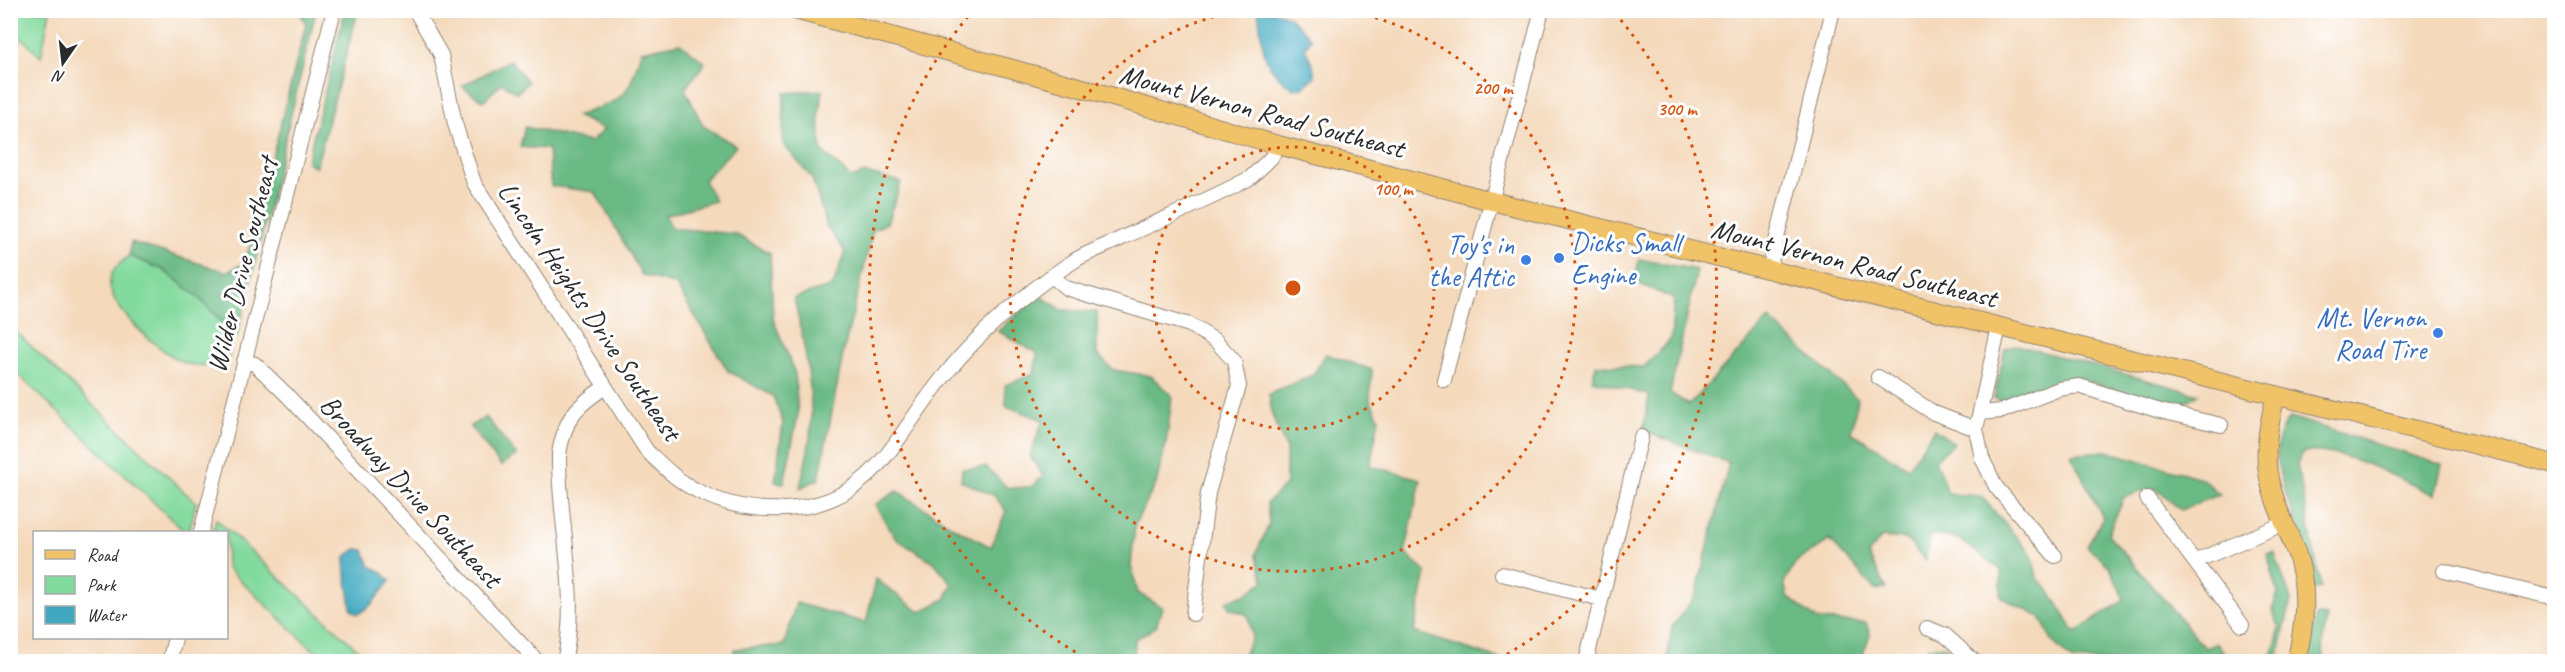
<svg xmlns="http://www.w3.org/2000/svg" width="2565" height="672" font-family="Caveat,sans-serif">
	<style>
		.green { fill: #83da9e; stroke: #578264; stroke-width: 1.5 }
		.forest { fill: #6aba85; stroke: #4a7258; stroke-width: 1.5 }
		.water { fill: #40a9c0; stroke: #366a76; stroke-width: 1.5 }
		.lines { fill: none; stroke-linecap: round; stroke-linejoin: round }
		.minor-casing { stroke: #908273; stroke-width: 16 }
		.major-casing { stroke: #908273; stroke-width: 20 }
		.minor { stroke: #fff; stroke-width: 14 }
		.major { stroke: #f1c369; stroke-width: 18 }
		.ring { fill: none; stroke: #d5540f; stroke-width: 3; stroke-dasharray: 3 6 }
		.shop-dot { fill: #3f7fe0; stroke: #fff; stroke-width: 2 }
		.labels { text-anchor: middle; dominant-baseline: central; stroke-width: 6; stroke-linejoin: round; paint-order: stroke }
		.street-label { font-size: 28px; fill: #2b2b2b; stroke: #fff }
		.shop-label { font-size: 28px; fill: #366cbe; stroke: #fff; text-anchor: end }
		.centre { fill: #d5540f; stroke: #fff; stroke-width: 3 }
		.ring-label { font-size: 18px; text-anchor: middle; font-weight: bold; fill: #d5540f; stroke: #fff; stroke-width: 6; stroke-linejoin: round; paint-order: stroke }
	</style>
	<rect width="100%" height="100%" fill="#fff"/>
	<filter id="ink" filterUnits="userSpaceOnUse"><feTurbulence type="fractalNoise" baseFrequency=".0167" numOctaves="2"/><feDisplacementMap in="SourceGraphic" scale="12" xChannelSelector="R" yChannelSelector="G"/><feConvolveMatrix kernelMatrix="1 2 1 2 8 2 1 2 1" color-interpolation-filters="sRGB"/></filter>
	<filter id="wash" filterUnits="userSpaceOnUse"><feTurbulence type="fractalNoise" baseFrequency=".008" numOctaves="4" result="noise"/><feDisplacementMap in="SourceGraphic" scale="24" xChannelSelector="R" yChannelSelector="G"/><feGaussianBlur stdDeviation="1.35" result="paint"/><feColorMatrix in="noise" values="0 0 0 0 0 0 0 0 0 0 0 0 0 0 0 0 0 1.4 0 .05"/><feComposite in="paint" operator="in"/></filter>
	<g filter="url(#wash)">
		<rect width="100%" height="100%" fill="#f4d9bb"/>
		<path class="green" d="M10,11H50L41,57L11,28Z
			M129,256L162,269L197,296L232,332L229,358C216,364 200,368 185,363C162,354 107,307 110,281C111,269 121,263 129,256Z
			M11,327L196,503L189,532H185L11,368Z
			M216,519L370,661H325L227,568L226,532H213Z"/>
		<path class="forest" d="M295,11H316L237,338L197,296L162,269L129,256L131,242L227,272L242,264L249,249L306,24L300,13Z
			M345,11H358L316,167L307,162Z
			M680,43L705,63L685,89L703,126L736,146L704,180L715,201L665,215L672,228L735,234L770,253L773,318L795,374L798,415L784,483L775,482L783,423L773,396L728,371L676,285L642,275L595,192L551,186L548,149L520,147L525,127L591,142L604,129L576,116C624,98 627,102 641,51Z
			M510,60L528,82L517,93L502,83L483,101L462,86Z
			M823,90L819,114L821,150L851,178L865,173L901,182L887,223L873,230L844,349L819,479L800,488C803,472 808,454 810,438C815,391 804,344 794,298L833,286L845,251L827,227L812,178L783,144L784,93Z
			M1639,259L1697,270L1670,393L1689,405L1769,319L1858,399L1851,432L1908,468L1934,429L1954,443L1935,460L1948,494L1981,496L2032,555L2037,578L2049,590L2075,633L2124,600L2110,567L2087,546L2103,518L2071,454L2106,451L2201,478L2220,494L2181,510L2155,488L2124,497L2108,534L2205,648L2217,643L2230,661H2073L2052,641L2040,617L2001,597V570L1959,539L1931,534L1925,560L1906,539L1882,537L1868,554L1886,588L1875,590L1830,540L1797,561L1784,582L1787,596L1817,620L1866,623L1870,634L1861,661H1667L1672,627L1696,595L1729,463L1643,431L1649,395L1592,380L1596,365L1644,367L1671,339L1674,299L1635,282Z
			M1039,295L1062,310L1097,312V354L1113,370L1151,376L1172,396L1166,444L1156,484L1135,524L1131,566L1138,593L1162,607L1156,627L1135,639L1134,661H730L735,649L784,645L796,603L866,623L876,579L920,612L945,599L952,584L934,562L896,539L875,505L897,491L955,528L991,547L1006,511L995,496L961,481L962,469L986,467L1008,488L1031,487L1043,476L1030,456L1043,420L1006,406L1005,385L1034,374L1037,353L998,331Z
			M2017,345L2199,394L2176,408L2073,377L2004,402L1994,398L2005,349Z
			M1326,354L1372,370L1370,400L1379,418L1370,466L1421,479L1405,553L1426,572L1414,632L1506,661H1241L1252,638L1248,615L1229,608L1226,601L1245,595L1264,581L1256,554L1269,524L1267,503L1286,484V448L1272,415L1269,394L1313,375Z
			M486,417L516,455L501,466L470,426Z
			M2290,417L2442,465L2435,495C2395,478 2347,448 2303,452L2297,464L2321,588L2314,589C2310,572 2307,555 2302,539C2291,502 2260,452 2290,417Z
			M2274,552L2291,600L2277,661L2270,662L2280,628L2272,610L2278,593L2267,554Z
			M2316,615L2327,617L2322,645L2325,661L2305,662Z
			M1945,646L1957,659L1952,661H1922L1928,647Z"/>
		<path class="water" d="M1258,11C1289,10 1292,18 1311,39L1305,48L1313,65L1315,77L1303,87L1294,89C1260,68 1263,47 1258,11Z
			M356,549L364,550L370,566L381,571L390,581L370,606L358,614L351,609C350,591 344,574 345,557Z"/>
	</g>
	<g filter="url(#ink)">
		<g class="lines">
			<g class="minor-casing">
				<path id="minor" d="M415,10L441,55L455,124L474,183L647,451C662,465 677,481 696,490C745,516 815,518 860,482C888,460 907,425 928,397C955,360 986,327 1022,299C1039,285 1058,271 1077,259C1091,251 1108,245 1122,238C1165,218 1209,200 1250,178L1271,158L1278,145
					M1769,270L1833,10
					M1053,277L1066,288L1190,325L1216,341L1234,361L1239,386L1208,493L1193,614
					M1999,327L1976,429L1982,458L1996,487L2055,556
					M244,361L255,364L286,394L538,662
					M1878,377L1934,413L1976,429
					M1444,380L1542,10
					M1980,413L2002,411L2059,389L2079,386L2160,411L2221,425
					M2147,498L2242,625
					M201,532L334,10
					M2196,561L2283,524
					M2444,571L2554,598
					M1502,574L1601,599
					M1927,628L1945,635L1975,662
					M169,662L175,638
					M564,662C580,594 558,523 559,454C565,418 575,407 605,387
					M1586,662L1641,437"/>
			</g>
			<g class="major-casing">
				<path id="major" d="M795,10L1075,86L1278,145L1492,201L2554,464
					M2276,396C2270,419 2265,441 2267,465C2270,496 2285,523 2296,552C2309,588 2305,625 2296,662"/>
			</g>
			<use href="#minor" class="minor"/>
			<use href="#major" class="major"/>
		</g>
	</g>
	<g class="ring">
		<circle cx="1293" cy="288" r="141"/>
		<path d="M1349 11A283 283 0 1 1 1237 11"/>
		<path d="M1091 661A424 424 0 0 1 971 13M1615 13A424 424 0 0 1 1495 661"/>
	</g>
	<g class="shop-dot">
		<circle cx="1559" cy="258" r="6"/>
		<circle cx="1526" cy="260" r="6"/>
		<circle cx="2438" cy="333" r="6"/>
	</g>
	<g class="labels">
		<g class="street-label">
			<text transform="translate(1262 111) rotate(15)">Mount Vernon Road Southeast</text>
			<text transform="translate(1854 263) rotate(14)">Mount Vernon Road Southeast</text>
			<text transform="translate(242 265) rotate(-76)">Wilder Drive Southeast</text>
			<text transform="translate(590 311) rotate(56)">Lincoln Heights Drive Southeast</text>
			<text transform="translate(411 491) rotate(47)">Broadway Drive Southeast</text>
		</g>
		<g class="shop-label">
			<text x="1571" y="242" text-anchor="start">Dicks Small<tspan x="1571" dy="32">Engine</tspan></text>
			<text x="1514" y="244">Toy's in<tspan x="1514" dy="32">the Attic</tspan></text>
			<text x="2426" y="317">Mt. Vernon<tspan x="2426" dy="32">Road Tire</tspan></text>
		</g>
	</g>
	<circle cx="1293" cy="288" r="9" class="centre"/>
	<g class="ring-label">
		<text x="1493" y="94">200 m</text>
		<text x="1677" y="115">300 m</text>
		<text x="1393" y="195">100 m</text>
	</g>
	<rect width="2565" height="672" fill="none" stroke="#fff" stroke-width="36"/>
	<rect x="33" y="531" width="195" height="108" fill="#ffffff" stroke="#aaaaaa" stroke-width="1.5"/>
	<rect x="45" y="550" width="30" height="9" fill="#f1c369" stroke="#aaaaaa" stroke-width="1.5"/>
	<text x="87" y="561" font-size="18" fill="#2b2b2b">Road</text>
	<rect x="45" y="576" width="30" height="18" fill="#83da9e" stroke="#aaaaaa" stroke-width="1.5"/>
	<text x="87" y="591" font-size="18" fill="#2b2b2b">Park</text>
	<rect x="45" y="606" width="30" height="18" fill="#40a9c0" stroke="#aaaaaa" stroke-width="1.5"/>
	<text x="87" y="621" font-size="18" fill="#2b2b2b">Water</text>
	<g transform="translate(63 63) rotate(194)" stroke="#ffffff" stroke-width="4.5" paint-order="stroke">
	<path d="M0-4.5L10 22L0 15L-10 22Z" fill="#2b2b2b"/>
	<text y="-9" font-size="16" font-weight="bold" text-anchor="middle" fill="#2b2b2b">N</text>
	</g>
</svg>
